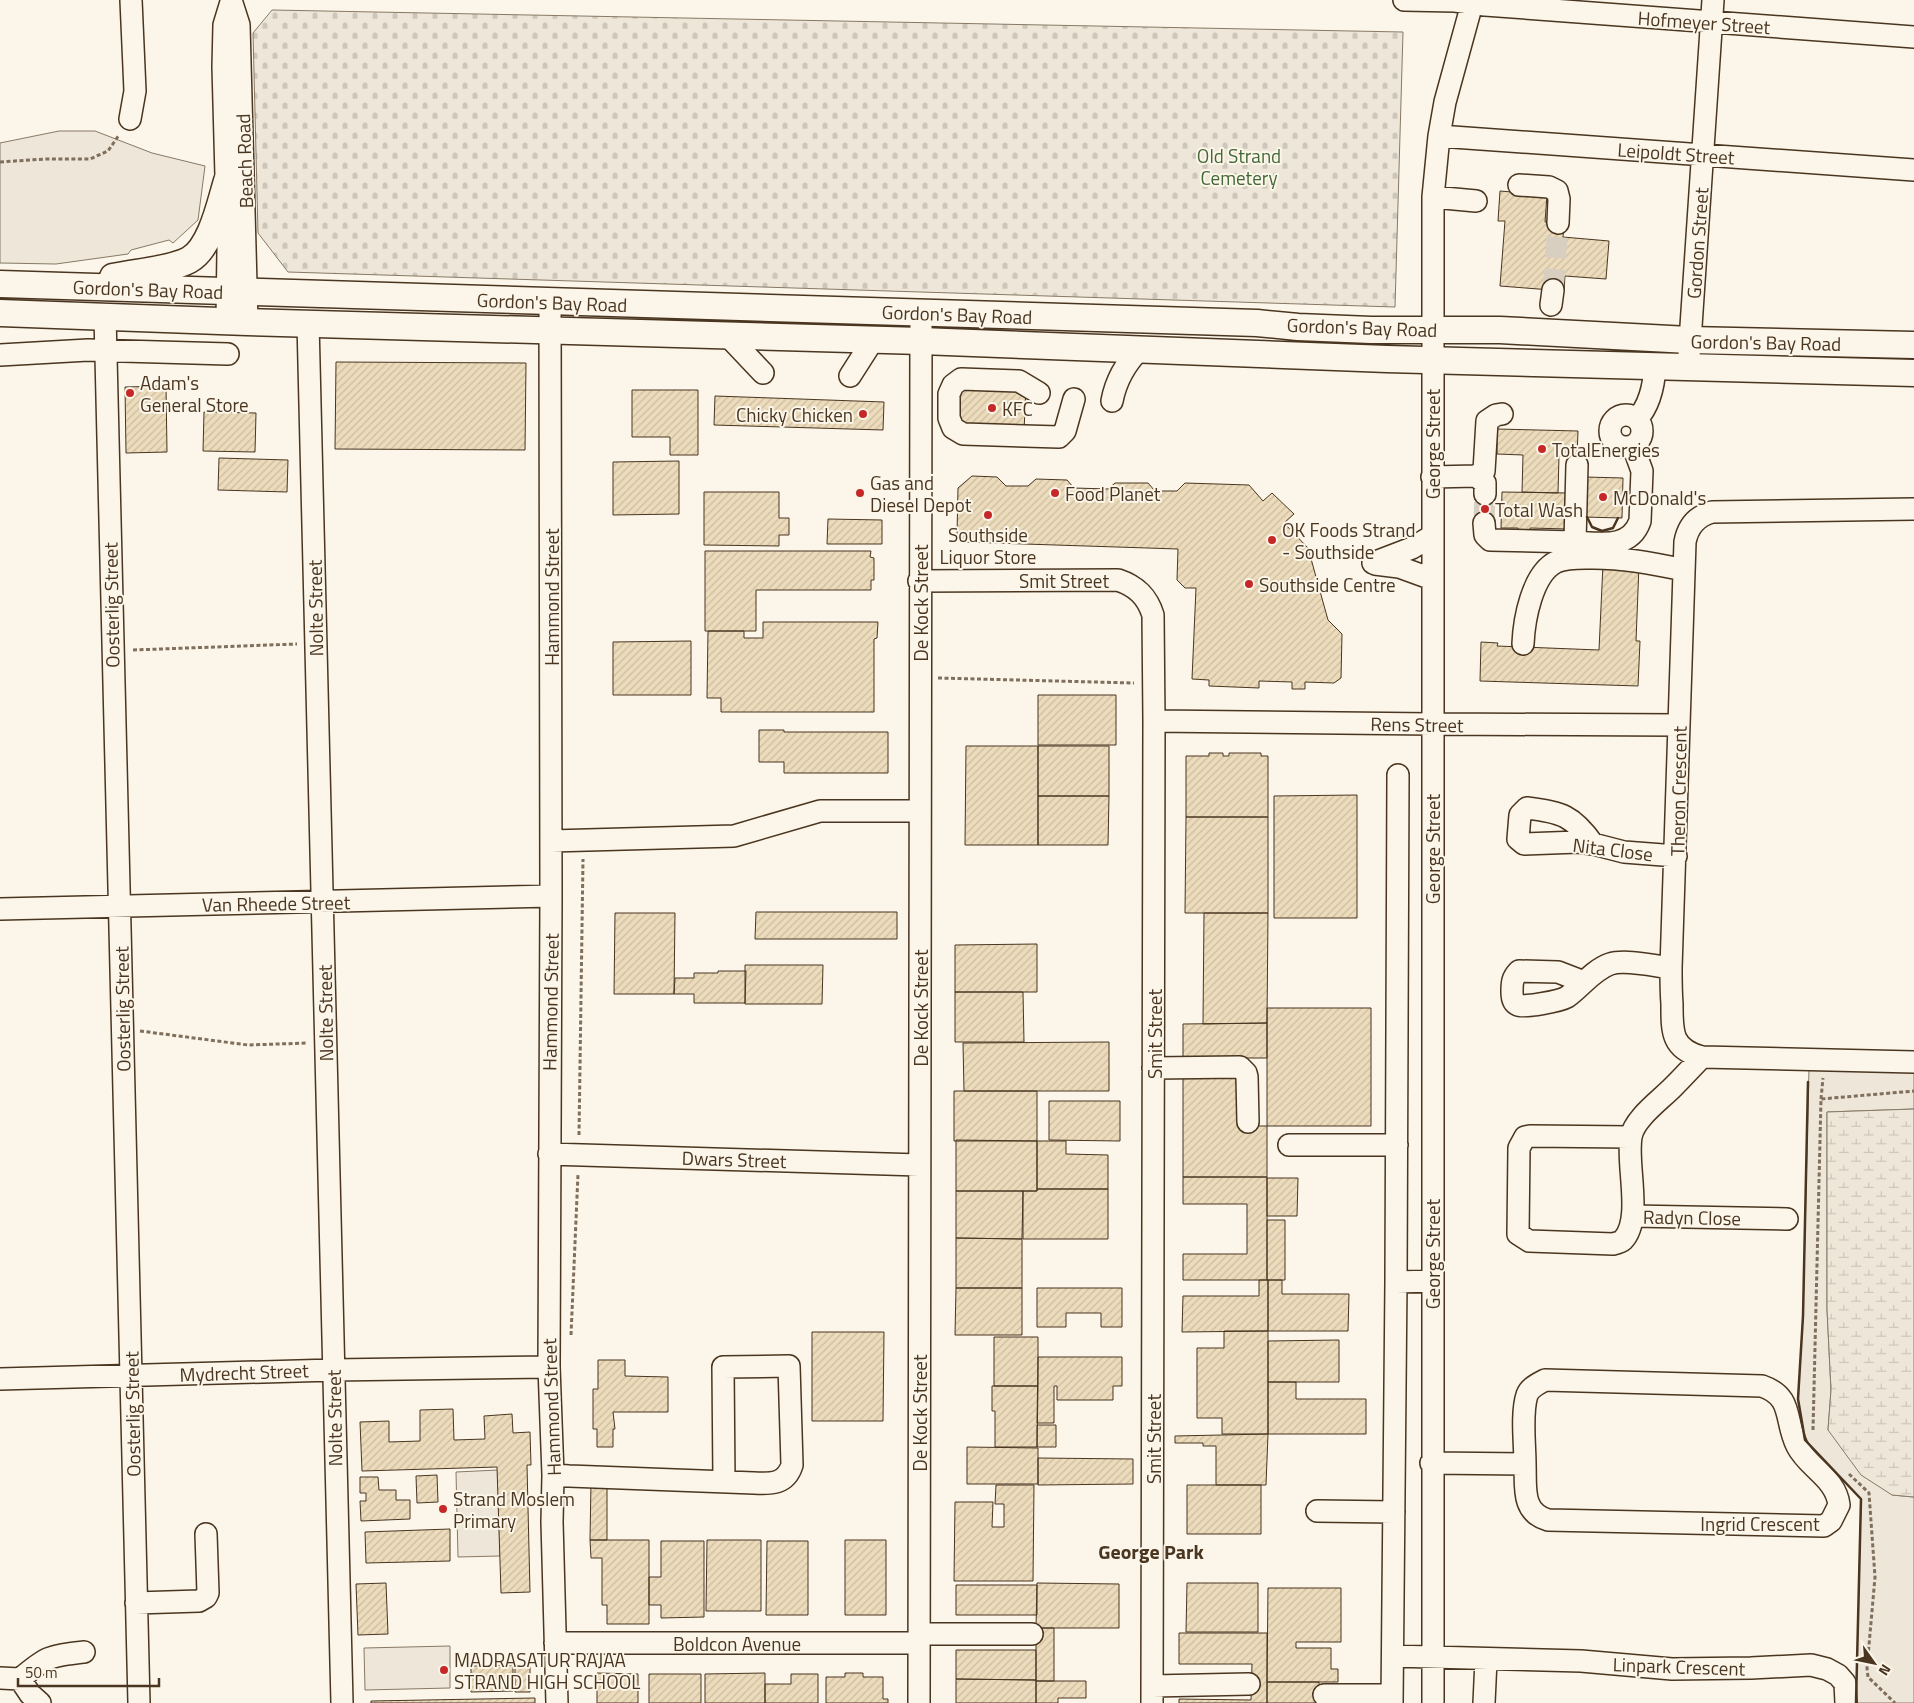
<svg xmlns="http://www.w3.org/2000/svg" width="1914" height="1703" font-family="'Titillium Web',sans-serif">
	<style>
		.green { fill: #ede6d9; stroke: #887966 }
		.wetland { fill: url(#wetland-marsh); stroke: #887966 }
		.cemetery { fill: url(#cemetery-stones); stroke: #887966 }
		.building { fill: url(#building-hatch); stroke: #4a3520 }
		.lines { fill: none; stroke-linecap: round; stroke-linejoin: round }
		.minor-tunnel { stroke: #d8cfc1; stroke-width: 21; stroke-dasharray: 21 11; stroke-linecap: butt }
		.minor-casing { stroke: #4a3520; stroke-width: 24 }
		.major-casing { stroke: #4a3520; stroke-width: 29 }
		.path { stroke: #7f6f5c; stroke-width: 3; stroke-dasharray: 4 2.5; stroke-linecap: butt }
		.minor { stroke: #fbf6e9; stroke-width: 21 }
		.major { stroke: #fbf6e9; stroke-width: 26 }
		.wall { stroke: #4a3520; stroke-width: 2.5 }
		.poi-dot { fill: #c62828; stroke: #fbf6e9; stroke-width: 2 }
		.labels { text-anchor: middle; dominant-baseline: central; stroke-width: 4; stroke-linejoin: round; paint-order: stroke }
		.street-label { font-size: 19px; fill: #4a3520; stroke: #fbf6e9 }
		.park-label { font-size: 19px; fill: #436837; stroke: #fbf6e9 }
		.poi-label { font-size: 19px; fill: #4a3520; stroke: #fbf6e9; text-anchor: start }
		.neighbourhood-label { font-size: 20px; font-weight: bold; fill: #4a3520; stroke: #fbf6e9 }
	</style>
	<defs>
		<pattern id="wetland-marsh" width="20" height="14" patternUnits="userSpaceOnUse" patternTransform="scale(1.25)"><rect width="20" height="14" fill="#ede6d9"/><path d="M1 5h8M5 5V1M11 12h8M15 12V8" fill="none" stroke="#cdc6ba"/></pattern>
		<pattern id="cemetery-stones" width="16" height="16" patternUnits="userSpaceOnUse" patternTransform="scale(1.25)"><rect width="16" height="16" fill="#ede6d9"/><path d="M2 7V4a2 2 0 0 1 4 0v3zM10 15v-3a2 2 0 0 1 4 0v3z" fill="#cdc6ba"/></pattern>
		<pattern id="building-hatch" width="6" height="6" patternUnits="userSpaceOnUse" patternTransform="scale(1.25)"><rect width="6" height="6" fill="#ecdcbc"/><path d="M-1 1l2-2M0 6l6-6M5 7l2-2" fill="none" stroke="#ccbda1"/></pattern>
	</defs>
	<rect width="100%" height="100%" fill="#fbf6e9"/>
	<path class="green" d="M59,131H95L152,153L205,166L198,220L173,243L169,240L131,250L128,254L56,264L0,263V143Z
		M1809,1068L1914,1070V1109L1827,1112V1309L1831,1390L1828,1430L1892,1495L1914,1497V1703H1856L1861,1499L1805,1440L1798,1399L1803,1316Z
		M498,1470L500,1556L458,1557L456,1472Z
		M450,1646V1688L365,1690L364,1648Z"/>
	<path class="wetland" d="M1914,1109V1497L1892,1495L1861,1475L1828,1430L1831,1390L1827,1309V1112Z"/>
	<path class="cemetery" d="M272,10L1403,32L1395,307L288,272L258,233L253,33Z"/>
	<path class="building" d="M1500,191L1547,195L1545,222L1564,223L1563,237L1609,241L1606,279L1565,276L1564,291L1500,286L1505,221H1498Z
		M336,362L526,363L525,450L335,449Z
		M960,385L1026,388L1024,431L958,429Z
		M166,386L167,452L126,453L125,387Z
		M632,390H698V455H670V437H632Z
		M715,396L884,402L883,430L714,425Z
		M204,412L256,413L255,452L203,451Z
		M1497,429L1578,431L1577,457L1559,456L1558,493L1522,492L1523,455L1497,454Z
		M219,458L288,460L287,492L218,490Z
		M679,461V514L613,515V462Z
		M972,476L997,477L1006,486H1028L1036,479L1067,480L1074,488L1108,489L1115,483H1148L1155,491H1177L1185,483L1249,485L1263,501L1272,493L1294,514L1284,523L1308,548L1328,620L1342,634L1341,678L1334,683L1305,682V689H1292V682L1259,681V688L1209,686V680L1192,679L1196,588H1185L1177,580L1178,549L963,542L957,535L958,488Z
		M1585,477L1623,478L1622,518L1583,517Z
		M704,492H779V518H789V535H779V546L704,545Z
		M1502,492L1569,493L1568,529L1530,528V535H1518V528H1501Z
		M1478,494H1493L1492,523H1477Z
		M828,519L882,520V544H827Z
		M705,551H871L870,557L874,558V580H871V590H756V631H705Z
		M1603,564L1639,565L1636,641H1640L1638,686L1480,681L1481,642L1498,643L1497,646L1599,650Z
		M763,622H878L877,638L874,639V712H721V698H707L708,631H744V638H763Z
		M691,641V695H613V642Z
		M1038,695H1116V745H1038Z
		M759,730H784V732H888V773H784V762H759Z
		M966,746H1038V845H965Z
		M1038,746H1109V796H1038Z
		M1209,753H1223V756H1229V753H1261V756H1268V817H1186V756H1209Z
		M1357,795V918H1274V796Z
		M1038,796H1109L1108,845H1038Z
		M1186,817H1268V913H1185Z
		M756,912H897V939H755Z
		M615,913H675L674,994H614Z
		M1204,913H1268L1267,1023L1203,1024Z
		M1037,944V992H955V945Z
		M745,965H823L822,1004H745Z
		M718,971H746L745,1003H694V994H674L675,978H694V973H718Z
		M955,992H1023L1024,1042H955Z
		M1267,1008H1371V1126H1267Z
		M1267,1023V1058H1183V1024Z
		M1109,1042V1091H964L963,1043Z
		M1183,1075H1241V1126H1267V1177H1183Z
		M954,1091H1037V1141H954Z
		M1049,1101H1120V1141L1049,1140Z
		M956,1140L1037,1141V1191H956Z
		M1037,1141H1066V1154L1108,1155V1189H1037Z
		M1183,1177H1267V1280H1183V1254H1247V1204H1183Z
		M1267,1178H1298L1297,1216H1267Z
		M1037,1189H1108V1239H1023V1191H1037Z
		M956,1191H1023L1022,1239L956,1238Z
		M1267,1220H1285V1280H1267Z
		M956,1238L1022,1239V1288H956Z
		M1259,1280H1268V1331L1182,1332L1183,1296H1259Z
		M1268,1280H1282V1294H1349L1348,1331H1268Z
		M956,1288H1022V1335H955Z
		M1037,1288H1122V1327H1101V1313H1066V1327H1037Z
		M1224,1331H1268V1434H1222V1418H1197V1348H1224Z
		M812,1332H884L883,1421H812Z
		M994,1337H1038V1386H994Z
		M1339,1340V1382H1268V1341Z
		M1038,1357H1122V1386H1113V1400H1057V1386H1054V1423H1037Z
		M598,1360H625V1376L668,1377V1412H613L615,1429H613V1447H597V1429H593V1389H598Z
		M1268,1382H1296V1399H1366V1434H1268Z
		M992,1386H1038L1037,1447H995V1411H992Z
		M453,1409L454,1440L485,1439L484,1416L512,1414L513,1433L530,1432L531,1465H527L530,1592L501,1593L497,1467L362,1471L360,1422L389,1421V1442L420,1441V1410Z
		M1037,1425H1056V1447H1037Z
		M1268,1434L1266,1485H1216V1446H1203V1443H1175V1436Z
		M967,1447L1038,1448V1484H967Z
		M1038,1458L1133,1459V1484L1038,1485Z
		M437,1475L438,1502L417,1503L416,1476Z
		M360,1477H378L379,1490H396V1500H410V1519L361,1521L360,1501H366V1493H360Z
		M591,1482H607V1540H590Z
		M996,1485H1034L1033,1581H954L955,1502H993L992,1527H1004V1504H995Z
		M1187,1485H1261V1534H1187Z
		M450,1529V1561L366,1563L365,1532Z
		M590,1540H649V1624H607V1605H602V1558H591Z
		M707,1540H761V1611H706Z
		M845,1540H886V1615H845Z
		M661,1541H704V1617L661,1618V1605H649V1577H661Z
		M767,1541H808V1615H766Z
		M386,1583L388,1634L358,1635L356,1584Z
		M1037,1583L1119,1584V1628H1036Z
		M1187,1583H1258V1632H1186Z
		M956,1585H1037V1615H956Z
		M1268,1588H1341V1642H1296V1648H1331V1669H1338V1682H1267Z
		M1036,1628H1054V1681H1036Z
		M1179,1633H1267V1703H1179V1699L1251,1700L1252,1664H1179Z
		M956,1650H1036V1680L956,1679Z
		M513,1665V1691L471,1692V1666Z
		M515,1667H530V1692H515Z
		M597,1673L638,1674V1703H597Z
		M765,1673V1703H705V1674Z
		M845,1673H863V1677H883V1699H888V1703H826V1677H845Z
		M649,1674H701V1703H649Z
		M791,1674H818V1703H765V1684H791Z
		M956,1679L1036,1680V1703H956Z
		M1036,1681H1086V1698H1058V1703H1036Z
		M1267,1682H1319L1320,1703H1267Z
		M535,1698V1703H371V1701Z"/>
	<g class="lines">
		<path class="minor-tunnel" d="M1553,290L1558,223
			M1484,523L1485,494"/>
		<g class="minor-casing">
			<path id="minor" d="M231,0L239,25L247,322
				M1404,0L1455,1L1485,5L1914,37
				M130,119L135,91L131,0
				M1439,136L1914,170
				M1519,185L1549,187L1557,191L1559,199L1558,223
				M1433,197L1476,201
				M550,301L551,896L549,1367L553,1475L552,1522L557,1703
				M1551,305L1553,290
				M105,316L139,1703
				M227,321L228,249L223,67L224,25L231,2
				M308,323L342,1703
				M728,336L763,373
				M0,355L88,350L228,354
				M1689,356L1713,0
				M850,376L873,340
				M1039,393L1019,381L961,379L953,385L949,394V418L953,428L963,434L1059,437L1065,431L1074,399
				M1112,401C1116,380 1125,364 1140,349
				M1610 431a16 16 0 1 1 32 0a16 16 0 1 1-32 0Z
				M1637,419C1650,405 1654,385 1655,366
				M1577,465L1575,542C1599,543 1630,550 1640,521L1642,471L1633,446
				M1476,476L1485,483V494
				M1432,477L1476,476L1484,471L1487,421L1496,415L1502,414
				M1914,509L1712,512C1697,516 1688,526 1685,542L1671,968C1671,980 1671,992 1672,1004C1672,1031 1671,1049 1702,1057L1914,1062
				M1484,523L1485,535L1490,540L1575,542
				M1373,563L1412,548L1432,536
				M1375,564L1399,567L1432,579
				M919,581L1118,580C1136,586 1147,596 1153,615L1154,721L1152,1703
				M1523,644C1524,620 1532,574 1556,562C1565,558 1576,558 1586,558C1620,557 1651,563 1684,570
				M1154,721L1432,724L1679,725
				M551,841L734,836L820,811H920
				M1593,844C1573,816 1562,812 1527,808L1520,815L1518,839L1524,844L1578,842L1593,844L1624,852L1676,856
				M0,909L551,896
				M1584,982L1558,972L1519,971C1512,978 1512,983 1512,992C1512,997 1513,1003 1518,1005C1524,1008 1560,1001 1567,997C1581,987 1593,970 1610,964C1625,959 1655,966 1671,968
				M1153,1068L1240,1067L1246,1073L1247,1077L1248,1122
				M1631,1137L1530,1136L1525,1137L1519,1148L1518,1234L1529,1241L1613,1244C1617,1243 1621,1242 1623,1240C1643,1219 1626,1164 1631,1137C1634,1118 1662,1099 1675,1085C1684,1076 1693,1066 1702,1057
				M1289,1145H1397
				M549,1154L919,1165
				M1633,1216L1787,1219
				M1396,1282L1432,1281
				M0,1379L333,1370L549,1367
				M1431,1463L1525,1464C1526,1487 1521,1512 1548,1520L1824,1526L1831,1521L1839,1505C1836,1478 1808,1468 1797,1446C1784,1420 1794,1397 1762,1386L1545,1380C1538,1384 1530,1387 1527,1395C1521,1413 1525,1445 1525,1464
				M553,1475L569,1476L754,1483C772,1484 786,1484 792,1465L789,1366L723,1367L724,1482
				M1317,1511L1394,1512
				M136,1603L199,1601L206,1597L208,1593L206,1534
				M919,1634H1032
				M555,1643H919
				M1393,1656L1581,1661L1672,1669L1751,1668L1811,1665L1827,1669L1838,1675L1845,1683L1846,1703
				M0,1678L20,1679C47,1656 49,1656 84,1652
				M20,1679L30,1694L40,1703
				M1152,1686L1249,1684
				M1324,1695H1392
				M919,1703L921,326
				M1392,1703L1396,1282L1398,775
				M1433,1703V197L1439,136L1445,102L1473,0
				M1484,1703L1486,1660"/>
		</g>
		<g class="major-casing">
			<path id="major" d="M113,277C136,272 170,270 189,260C211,248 220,204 227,181
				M0,284L1257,323L1298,327L1371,330H1500L1689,340L1914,345
				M0,313L247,322L921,341L1387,359L1914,373"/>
		</g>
		<path class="path" d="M0,162L45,159H90L108,151L119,135
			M133,650L297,644
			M938,678L1134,683
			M140,1031L248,1045L308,1043
			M1821,1099L1823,1078
			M579,1135L583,859
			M571,1335L578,1174
			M1813,1430L1821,1099L1914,1091
			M1849,1474L1869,1493L1875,1577L1867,1668L1868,1677L1895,1703"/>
		<use href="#minor" class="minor"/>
		<use href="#major" class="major"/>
		<path class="wall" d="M1587,517L1592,527L1602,531L1613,528L1618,518
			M1808,1082L1803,1316L1798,1399L1805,1440L1861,1499L1856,1703"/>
	</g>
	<g class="poi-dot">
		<circle cx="130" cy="393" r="5"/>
		<circle cx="992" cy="408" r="5"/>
		<circle cx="863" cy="414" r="5"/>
		<circle cx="1542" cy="449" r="5"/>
		<circle cx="860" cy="493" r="5"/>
		<circle cx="1055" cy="493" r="5"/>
		<circle cx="1603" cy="497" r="5"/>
		<circle cx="1485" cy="509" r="5"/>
		<circle cx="988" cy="515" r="5"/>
		<circle cx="1272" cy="540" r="5"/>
		<circle cx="1249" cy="584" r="5"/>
		<circle cx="443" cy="1509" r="5"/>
		<circle cx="444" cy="1670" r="5"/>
	</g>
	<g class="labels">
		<g class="street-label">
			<text transform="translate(1704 22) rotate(4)">Hofmeyer Street</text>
			<text transform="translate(1676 153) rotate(4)">Leipoldt Street</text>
			<text transform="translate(244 161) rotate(-92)">Beach Road</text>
			<text transform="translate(1697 243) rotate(-86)">Gordon Street</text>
			<text transform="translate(148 289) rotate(2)">Gordon's Bay Road</text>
			<text transform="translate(552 302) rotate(2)">Gordon's Bay Road</text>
			<text transform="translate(957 314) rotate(2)">Gordon's Bay Road</text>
			<text transform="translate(1362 327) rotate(2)">Gordon's Bay Road</text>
			<text transform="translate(1766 342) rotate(1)">Gordon's Bay Road</text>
			<text transform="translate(1432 444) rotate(-90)">George Street</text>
			<text x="1064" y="580">Smit Street</text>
			<text transform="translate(551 597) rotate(-90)">Hammond Street</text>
			<text transform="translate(920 603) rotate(-90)">De Kock Street</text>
			<text transform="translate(111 605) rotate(-91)">Oosterlig Street</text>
			<text transform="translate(315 608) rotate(-91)">Nolte Street</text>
			<text transform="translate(1417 724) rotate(1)">Rens Street</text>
			<text transform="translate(1678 791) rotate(-89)">Theron Crescent</text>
			<text transform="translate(1432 849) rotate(-90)">George Street</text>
			<text transform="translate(1613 849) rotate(7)">Nita Close</text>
			<text transform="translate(276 903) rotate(-1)">Van Rheede Street</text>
			<text transform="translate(550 1002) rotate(-89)">Hammond Street</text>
			<text transform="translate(920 1008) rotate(-90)">De Kock Street</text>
			<text transform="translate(122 1009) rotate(-91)">Oosterlig Street</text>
			<text transform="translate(325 1013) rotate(-91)">Nolte Street</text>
			<text transform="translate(1154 1034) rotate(-90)">Smit Street</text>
			<text transform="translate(734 1159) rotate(2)">Dwars Street</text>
			<text transform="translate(1692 1217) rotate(1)">Radyn Close</text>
			<text transform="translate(1432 1254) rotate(-90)">George Street</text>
			<text transform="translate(244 1372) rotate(-2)">Mydrecht Street</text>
			<text transform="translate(551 1407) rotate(-92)">Hammond Street</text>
			<text transform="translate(919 1413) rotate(-90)">De Kock Street</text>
			<text transform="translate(132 1414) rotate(-91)">Oosterlig Street</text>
			<text transform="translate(334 1418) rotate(-91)">Nolte Street</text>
			<text transform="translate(1153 1439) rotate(-90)">Smit Street</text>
			<text x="1760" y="1523">Ingrid Crescent</text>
			<text x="737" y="1643">Boldcon Avenue</text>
			<text transform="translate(1679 1666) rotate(2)">Linpark Crescent</text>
		</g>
		<g class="park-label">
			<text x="1239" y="155">Old Strand<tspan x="1239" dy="22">Cemetery</tspan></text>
		</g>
		<g class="poi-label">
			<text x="140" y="382">Adam's<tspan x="140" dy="22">General Store</tspan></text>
			<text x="1002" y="408">KFC</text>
			<text x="853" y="414" text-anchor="end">Chicky Chicken</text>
			<text x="1552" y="449">TotalEnergies</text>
			<text x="870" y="482">Gas and<tspan x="870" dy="22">Diesel Depot</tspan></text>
			<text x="1065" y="493">Food Planet</text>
			<text x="1613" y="497">McDonald's</text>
			<text x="1495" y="509">Total Wash</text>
			<text x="1282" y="529">OK Foods Strand<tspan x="1282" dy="22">- Southside</tspan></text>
			<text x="988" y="534" text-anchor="middle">Southside<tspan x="988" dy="22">Liquor Store</tspan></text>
			<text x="1259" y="584">Southside Centre</text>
			<text x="453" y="1498">Strand Moslem<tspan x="453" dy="22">Primary</tspan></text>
			<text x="454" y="1659">MADRASATUR RAJAA<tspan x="454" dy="22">STRAND HIGH SCHOOL</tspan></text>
		</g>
		<g class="neighbourhood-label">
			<text x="1151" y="1551">George Park</text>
		</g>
	</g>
	<g transform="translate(1874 1663) rotate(123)" stroke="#fbf6e9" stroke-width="4" paint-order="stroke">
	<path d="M0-4L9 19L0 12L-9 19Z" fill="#4a3520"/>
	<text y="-8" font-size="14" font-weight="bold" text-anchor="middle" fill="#4a3520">N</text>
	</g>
	<path d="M18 1678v8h141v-8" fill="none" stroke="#4a3520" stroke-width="2.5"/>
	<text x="25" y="1678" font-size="15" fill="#4a3520" stroke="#fbf6e9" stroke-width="4" paint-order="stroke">50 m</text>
</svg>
